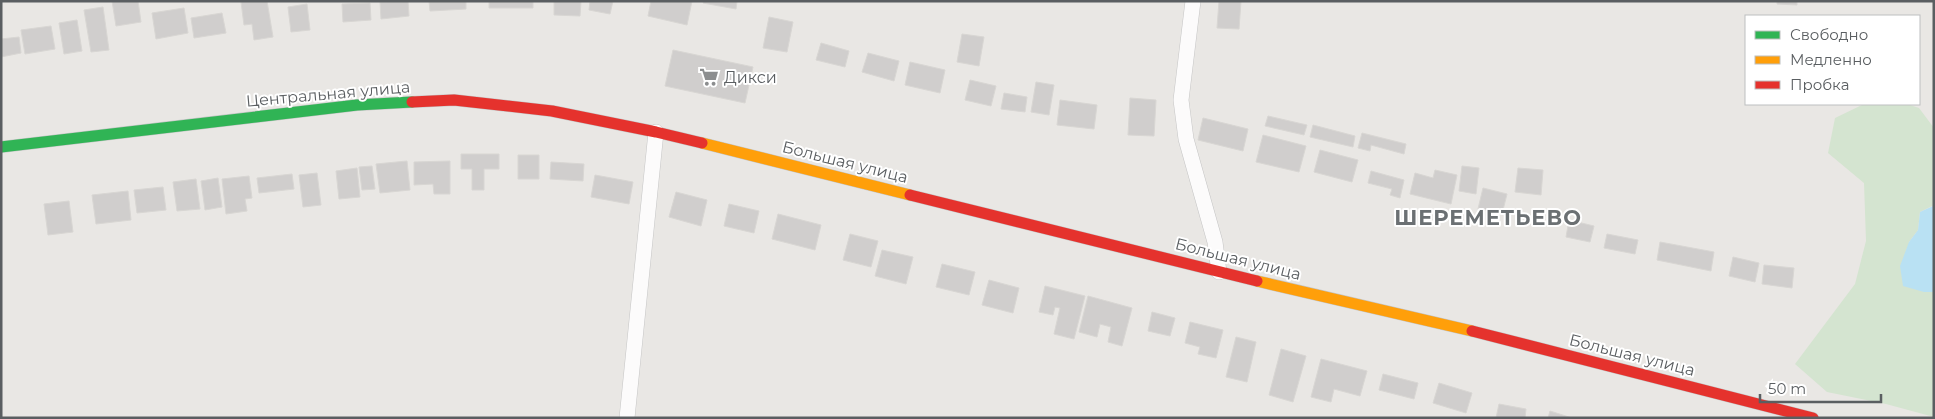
<svg xmlns="http://www.w3.org/2000/svg" width="1935" height="419" font-family="Montserrat,sans-serif">
	<style>
		.green { fill: #d4e4d0 }
		.water { fill: #b9e1f3 }
		.building { fill: #d0cecd; stroke: #d8d6d3 }
		.lines { fill: none; stroke-linecap: round; stroke-linejoin: round }
		.street-casing { stroke: #c5c5c5; stroke-width: 16 }
		.fast-casing { stroke: #c4c5c5; stroke-width: 12 }
		.slow-casing { stroke: #c4c5c5; stroke-width: 12 }
		.jam-casing { stroke: #c4c5c5; stroke-width: 12 }
		.street { stroke: #fcfbfb; stroke-width: 15 }
		.fast { stroke: #30b455; stroke-width: 11 }
		.slow { stroke: #ff9f0a; stroke-width: 11 }
		.jam { stroke: #e5322d; stroke-width: 11 }
		.labels { text-anchor: middle; dominant-baseline: central; stroke-width: 4; stroke-linejoin: round; paint-order: stroke }
		.poi-label { font-size: 16px; fill: #5a5e61; stroke: #fff; text-anchor: start }
		.street-label { font-size: 16px; fill: #5a5e61; stroke: #fff }
		.district-label { font-size: 21px; font-weight: bold; letter-spacing: 1px; fill: #6b7073; stroke: #fff }
	</style>
	<rect width="100%" height="100%" fill="#e9e7e4"/>
	<path class="green" d="M1864,104H1907L1919,108L1934,128V208L1932,206L1920,212L1918,230L1909,242L1924,292H1934V417L1886,404L1827,392L1795,364L1855,284L1866,241L1864,183L1828,153L1835,118Z"/>
	<path class="water" d="M1933,206L1934,292H1924L1903,286L1900,266L1909,242L1918,230L1920,212Z"/>
	<path class="building" d="M112,1H138L141,22L116,26Z
		M246,1H267L273,37L254,40L252,24L244,25L241,2Z
		M408,1L409,16L381,19L380,2Z
		M429,1H466V9L430,11Z
		M489,1H533V8H489Z
		M554,1H581L580,16L554,15Z
		M590,1H613L610,14L589,10Z
		M651,1H692L687,25L648,16Z
		M704,1H737L736,9L703,3Z
		M1219,1H1241L1239,29L1217,28Z
		M1777,1H1797V5L1777,4Z
		M370,3L371,20L343,22L342,4Z
		M307,4L310,30L291,32L288,7Z
		M103,7L109,50L91,52L84,10Z
		M184,8L188,33L156,39L152,13Z
		M222,13L226,33L194,38L191,18Z
		M769,17L793,22L787,52L763,48Z
		M77,20L82,51L64,54L59,23Z
		M51,26L55,49L25,54L21,30Z
		M962,34L984,37L979,66L957,62Z
		M19,37L21,53L1,57V39Z
		M821,43L849,51L845,67L816,60Z
		M673,50L753,67L745,103L665,86Z
		M868,53L899,61L894,81L862,72Z
		M910,62L945,70L940,93L905,85Z
		M970,80L996,86L991,106L965,100Z
		M1036,82L1054,85L1049,115L1031,112Z
		M1004,93L1027,97L1025,112L1001,109Z
		M1130,98L1156,100L1154,136L1128,135Z
		M1060,100L1097,105L1094,129L1057,125Z
		M1268,116L1307,125L1304,135L1265,126Z
		M1203,118L1248,129L1243,151L1198,140Z
		M1313,125L1355,136L1353,147L1310,137Z
		M1362,133L1406,144L1404,154L1371,145L1370,151L1358,148Z
		M1263,135L1306,146L1299,172L1256,162Z
		M1320,150L1358,160L1352,182L1314,172Z
		M461,154H499V169H484V190H472V169H461Z
		M518,155H539V179H518Z
		M407,161L410,190L380,193L376,164Z
		M450,161V194H434L433,184L414,185V162Z
		M551,162L584,164L583,181L550,179Z
		M372,166L375,189L362,190L359,167Z
		M1462,166L1479,168L1476,194L1459,191Z
		M357,168L360,197L339,199L336,171Z
		M1518,168L1543,170L1541,195L1515,192Z
		M1435,170L1457,175L1451,204L1410,194L1415,173L1433,178Z
		M1371,171L1404,180L1400,198L1390,195L1392,189L1368,183Z
		M317,173L321,205L303,207L299,175Z
		M292,174L294,189L259,193L257,178Z
		M595,175L633,182L629,204L591,197Z
		M249,176L252,198L245,199L247,211L226,214L222,179Z
		M218,178L222,207L205,210L201,181Z
		M196,179L200,209L177,211L173,182Z
		M163,187L166,210L137,213L134,190Z
		M1483,188L1507,194L1502,214L1478,209Z
		M128,191L131,220L96,224L92,195Z
		M676,192L707,200L701,226L669,217Z
		M69,201L73,232L48,235L44,204Z
		M729,204L759,211L754,233L724,226Z
		M778,214L821,225L815,250L772,239Z
		M1569,220L1594,226L1590,242L1566,237Z
		M850,234L878,241L871,267L843,260Z
		M1607,234L1638,240L1635,254L1604,248Z
		M1660,242L1714,252L1711,271L1657,260Z
		M882,250L913,257L906,284L875,276Z
		M1733,257L1759,263L1755,282L1729,276Z
		M942,264L975,272L969,295L936,287Z
		M1764,265L1794,268L1792,288L1762,284Z
		M989,280L1019,288L1013,313L982,305Z
		M1045,286L1085,296L1074,339L1054,334L1060,308L1055,307L1053,315L1039,312Z
		M1088,296L1132,308L1122,346L1108,342L1111,327L1100,324L1097,337L1079,332Z
		M1152,312L1175,318L1170,336L1148,331Z
		M1190,322L1223,330L1216,358L1198,354L1200,347L1185,343Z
		M1236,337L1256,342L1247,382L1226,377Z
		M1281,349L1306,356L1293,402L1269,395Z
		M1321,359L1367,371L1360,396L1334,389L1331,402L1311,397Z
		M1383,374L1418,383L1414,399L1379,390Z
		M1439,383L1472,393L1466,413L1433,403Z
		M1499,404L1526,409L1525,418H1496Z
		M1550,411L1572,418H1548Z"/>
	<g class="lines">
		<g class="street-casing">
			<path id="street" d="M1193,1L1181,100L1186,139L1215,242L1219,272
				M627,418L656,132"/>
		</g>
		<g class="fast-casing">
			<path id="fast" d="M1,147L357,105L412,102"/>
		</g>
		<g class="slow-casing">
			<path id="slow" d="M702,143L910,195
				M1257,281L1472,331"/>
		</g>
		<g class="jam-casing">
			<path id="jam" d="M412,102L454,100L552,111L656,132L702,143
				M910,195L1257,281
				M1472,331L1813,418"/>
		</g>
		<use href="#street" class="street"/>
		<use href="#fast" class="fast"/>
		<use href="#slow" class="slow"/>
		<use href="#jam" class="jam"/>
	</g>
	<defs>
		<g id="supermarket-bare" transform="scale(1.5)"><path d="M-6-5.5h2.5l.6 2H6L4.5 2H-2.5L-4.4-4H-6ZM-1.5 3.2a1.3 1.3 0 1 0 .1 0ZM3 3.2a1.3 1.3 0 1 0 .1 0Z" fill="#8c8e8f" stroke="#fff" stroke-width="2.5" paint-order="stroke"/></g>
	</defs>
	<g fill-rule="evenodd">
		<use href="#supermarket-bare" x="709" y="77"/>
	</g>
	<g class="labels">
		<g class="poi-label">
			<text x="724" y="77">Дикси</text>
		</g>
		<g class="street-label">
			<text transform="translate(328 94) rotate(-5)">Центральная улица</text>
			<text transform="translate(845 162) rotate(14)">Большая улица</text>
			<text transform="translate(1238 259) rotate(14)">Большая улица</text>
			<text transform="translate(1632 355) rotate(14)">Большая улица</text>
		</g>
		<g class="district-label">
			<text x="1488" y="217">ШЕРЕМЕТЬЕВО</text>
		</g>
	</g>
	<rect width="1935" height="419" fill="none" stroke="#5a5e61" stroke-width="5"/>
	<rect x="1745" y="15" width="175" height="90" fill="#ffffff" stroke="#bdbfc0"/>
	<rect x="1755" y="31" width="25" height="8" fill="#30b455" stroke="#bdbfc0"/>
	<text x="1790" y="40" font-size="15" fill="#5a5e61">Свободно</text>
	<rect x="1755" y="56" width="25" height="8" fill="#ff9f0a" stroke="#bdbfc0"/>
	<text x="1790" y="65" font-size="15" fill="#5a5e61">Медленно</text>
	<rect x="1755" y="81" width="25" height="8" fill="#e5322d" stroke="#bdbfc0"/>
	<text x="1790" y="90" font-size="15" fill="#5a5e61">Пробка</text>
	<path d="M1760 394v8h121v-8" fill="none" stroke="#5a5e61" stroke-width="2.5"/>
	<text x="1768" y="394" font-size="15" fill="#5a5e61" stroke="#ffffff" stroke-width="4" paint-order="stroke">50 m</text>
</svg>
